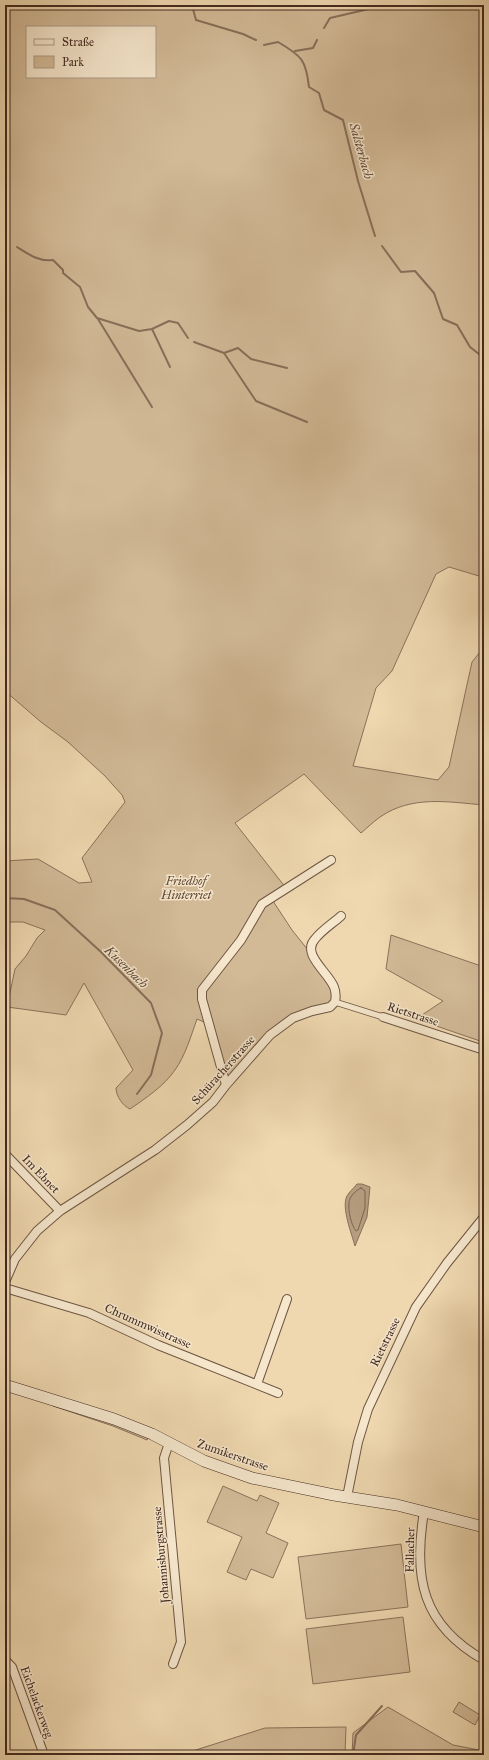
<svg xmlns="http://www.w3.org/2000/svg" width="489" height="1760" font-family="'IM FELL Great Primer',serif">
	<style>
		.green { fill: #d2ba97; stroke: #8a725b; fill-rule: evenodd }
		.water { fill: #b59d7f; stroke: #876f59 }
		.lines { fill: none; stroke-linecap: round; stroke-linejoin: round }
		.shore { stroke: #7c644f; stroke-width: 1 }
		.stream { stroke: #876f59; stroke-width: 2 }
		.pedestrian-casing { stroke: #6e5643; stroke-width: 7 }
		.minor-casing { stroke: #6e5643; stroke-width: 10 }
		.secondary-casing { stroke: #432a1f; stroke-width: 12 }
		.pedestrian { stroke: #f5e6cc; stroke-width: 5.5 }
		.minor { stroke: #f5e6cc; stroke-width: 8 }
		.secondary { stroke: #f5e6cc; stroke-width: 11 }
		.labels { text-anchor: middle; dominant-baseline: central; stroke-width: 3; stroke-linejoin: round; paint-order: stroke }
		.park-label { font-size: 12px; font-style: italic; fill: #604737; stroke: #f5e6cc }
		.street-label { font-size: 12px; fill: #432a1f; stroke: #f5e6cc }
		.water-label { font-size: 13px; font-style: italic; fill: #604737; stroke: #f5e6cc }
	</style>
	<rect width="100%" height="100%" fill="#efd8b0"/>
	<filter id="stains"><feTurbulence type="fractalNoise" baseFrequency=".005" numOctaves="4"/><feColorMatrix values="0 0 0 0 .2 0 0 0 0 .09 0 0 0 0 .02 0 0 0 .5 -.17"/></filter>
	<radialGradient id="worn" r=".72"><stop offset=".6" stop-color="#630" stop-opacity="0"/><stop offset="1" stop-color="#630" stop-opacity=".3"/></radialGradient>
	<path class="green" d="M5,5H484V568L479,576L449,567L436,574L392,671L376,688L353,766L438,780L449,767L472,662L484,647V805C448,802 412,795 380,817C373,822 367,828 361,833L304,774L235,823L286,888L271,898L292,930L324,970L335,1002L312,1011L270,1035L226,1085L204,1022L197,1019C191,1036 185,1056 175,1070C164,1086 146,1098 130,1109C123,1106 116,1096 116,1088L133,1070L84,983L66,1015L7,1007L15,969L26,956L37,938L45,930L23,922H5V861L38,859L79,883L92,882L82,858L125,802L122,795L105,776L68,742L41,722L5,691ZM27,27H155V77H27Z
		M391,935L484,967V1034L480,1041L416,1019L443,1001L386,969Z
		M53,1406C82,1409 121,1426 148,1438L147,1440L113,1426Z
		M223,1486L257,1501L260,1495L279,1503L266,1533L288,1543L273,1578L251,1569L246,1580L227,1572L242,1537L207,1522Z
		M401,1544L408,1607L306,1619L298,1557Z
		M403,1617L410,1672L313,1684L306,1629Z
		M459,1702L480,1715L475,1725L453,1712Z
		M388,1707L453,1745L484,1751V1755H352L353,1733Z
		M346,1727L345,1755H180L265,1728Z"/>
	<path class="water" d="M357,1184H362L370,1187L367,1217L355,1246C352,1235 341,1207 347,1196C349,1192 354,1188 357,1184Z"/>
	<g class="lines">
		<path class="shore" d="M361,1188L365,1191V1208L358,1230L356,1231C351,1225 348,1210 349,1203C349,1197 356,1190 361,1188Z"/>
		<path class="stream" d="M183,5L193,9L196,20L243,34L256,40
			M324,28L330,18L386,5
			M264,45L278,42C302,56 306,60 309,87L319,93L324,110L343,120L358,181L375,236
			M295,51L313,48L317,40
			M5,242L6,243
			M382,246L401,272L415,271L434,293L443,319L457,325L470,347L484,358
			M17,247C28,254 39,262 53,260L63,270V273L80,287L88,307L97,318L139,331L152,329L169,321L178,323L188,338
			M98,319L152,407
			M152,329L170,367
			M194,342L224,353L256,401L307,422
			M224,353L238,348L251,359L287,368
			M5,898L24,899L55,910L101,952L151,1003L162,1033L151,1075L137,1094
			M353,1755L356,1735L382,1706"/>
		<g class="pedestrian-casing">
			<path id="pedestrian" d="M335,1002L383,1017"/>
		</g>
		<g class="minor-casing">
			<path id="minor" d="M383,1017L484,1050
				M226,1085L202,999V990L241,940L262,904L331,860
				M5,1154L60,1211
				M5,1282L15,1259L37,1231L60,1211L155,1150L187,1125L213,1102L226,1085L270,1035L293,1018L312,1011L330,1007L335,1002C336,997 336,992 334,987C328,972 301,954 315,939C322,930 332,924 341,916
				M5,1288L89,1313L158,1345L278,1393
				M257,1384L287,1299
				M169,1443L164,1458L181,1642L173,1664
				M347,1497L358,1442L368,1409L416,1307L447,1263L484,1217
				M424,1512C413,1578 422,1625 484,1660
				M5,1660L12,1667L44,1755"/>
		</g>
		<g class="secondary-casing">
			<path id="secondary" d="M5,1385L114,1419L152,1434L204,1461L252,1478L334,1495L397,1505L484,1527"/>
		</g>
		<use href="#pedestrian" class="pedestrian"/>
		<use href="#minor" class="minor"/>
		<use href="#secondary" class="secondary"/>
	</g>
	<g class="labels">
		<g class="park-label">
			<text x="186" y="881">Friedhof<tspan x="186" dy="14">Hinterriet</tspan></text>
		</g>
		<g class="street-label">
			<text transform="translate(413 1014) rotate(18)">Rietstrasse</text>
			<text transform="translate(223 1070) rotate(-48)">Schüracherstrasse</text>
			<text transform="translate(41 1174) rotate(46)">Im Ebnet</text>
			<text transform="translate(148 1326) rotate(24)">Chrummwisstrasse</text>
			<text transform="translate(385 1342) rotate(-64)">Rietstrasse</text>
			<text transform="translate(233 1455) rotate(19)">Zumikerstrasse</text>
			<text transform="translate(410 1550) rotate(-89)">Fallacher</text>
			<text transform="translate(161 1555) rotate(-95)">Johannisburgstrasse</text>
			<text transform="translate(37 1702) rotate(70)">Eichelackerweg</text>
		</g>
		<g class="water-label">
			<text transform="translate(361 151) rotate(74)">Salsterbach</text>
			<text transform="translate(126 967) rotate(44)">Kusenbach</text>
		</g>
	</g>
	<rect width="489" height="1760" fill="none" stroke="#efd8b0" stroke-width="20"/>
	<rect x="6" y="6" width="477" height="1748" fill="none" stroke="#432a1f" stroke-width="2"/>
	<rect x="10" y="10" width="469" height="1740" fill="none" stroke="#432a1f"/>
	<rect x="26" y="26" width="130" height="52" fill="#f5e6cc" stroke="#ae9b87"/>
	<rect x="34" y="39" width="20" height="6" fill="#f5e6cc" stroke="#ae9b87"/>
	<text x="62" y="46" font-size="12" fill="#432a1f">Straße</text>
	<rect x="34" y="56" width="20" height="12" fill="#d2ba97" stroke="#ae9b87"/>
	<text x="62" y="66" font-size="12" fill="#432a1f">Park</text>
	<rect width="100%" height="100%" filter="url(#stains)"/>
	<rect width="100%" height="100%" fill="url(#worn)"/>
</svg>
